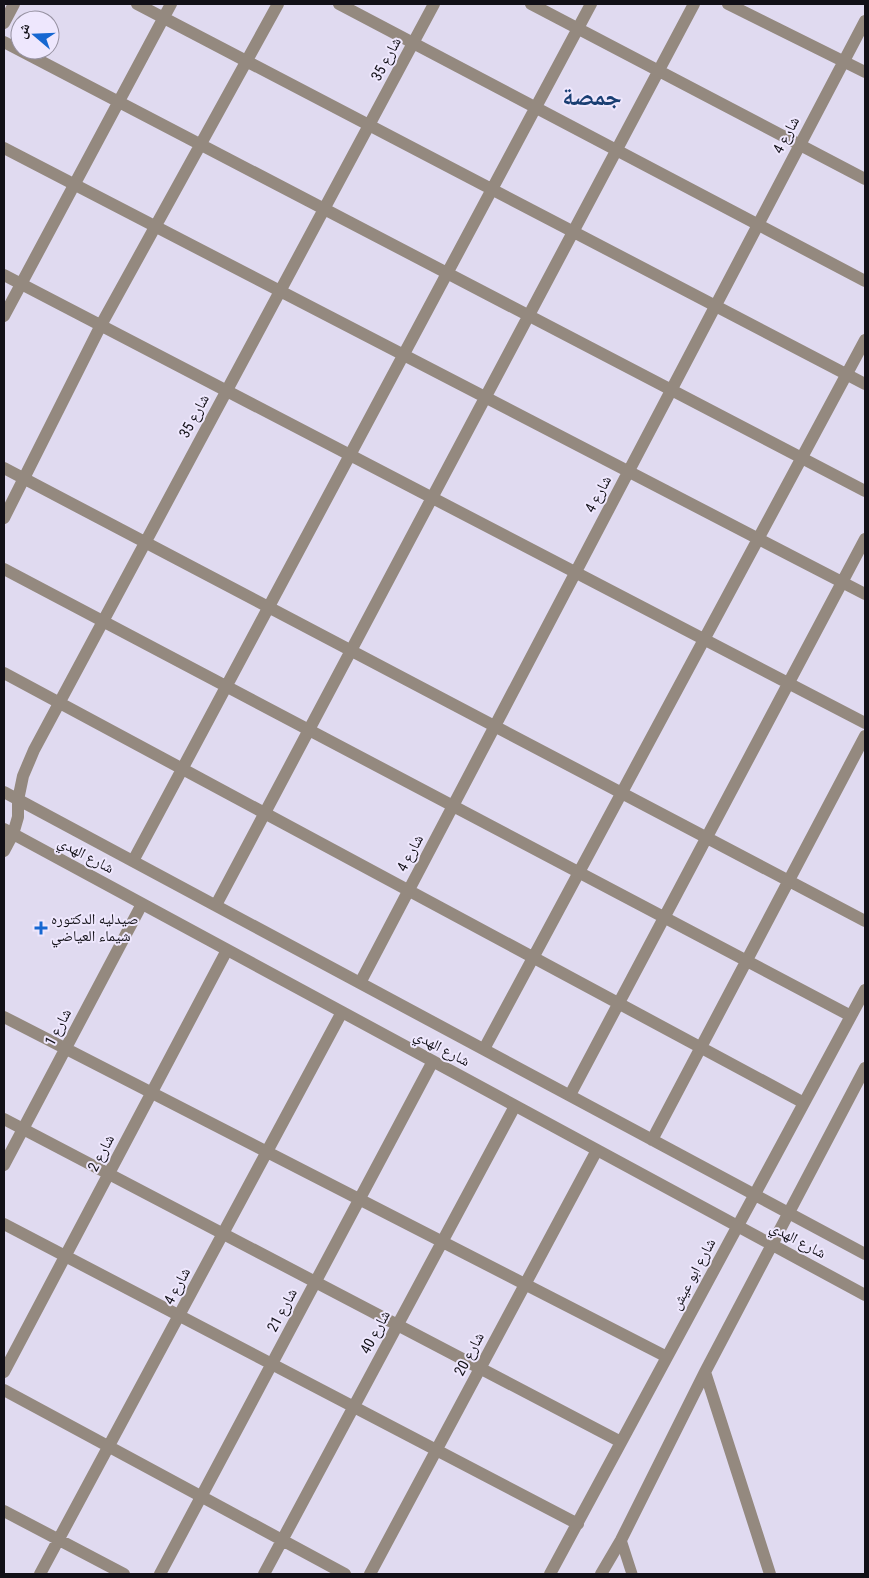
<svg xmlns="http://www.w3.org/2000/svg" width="869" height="1578" font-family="'Roboto Condensed','Noto Naskh Arabic',sans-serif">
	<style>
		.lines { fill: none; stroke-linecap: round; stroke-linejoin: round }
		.lane { stroke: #94897f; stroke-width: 11 }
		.street { stroke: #94897f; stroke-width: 12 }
		.poi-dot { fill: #1667d1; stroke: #eee7fd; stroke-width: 2 }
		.labels { text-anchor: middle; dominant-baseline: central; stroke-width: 4; stroke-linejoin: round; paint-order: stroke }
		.street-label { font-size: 15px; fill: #121017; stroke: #eee7fd }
		.poi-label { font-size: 15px; fill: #121017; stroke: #eee7fd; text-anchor: start }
		.town-label { font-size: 25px; font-weight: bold; fill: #193e72; stroke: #eee7fd }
	</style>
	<rect width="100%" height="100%" fill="#e0daf0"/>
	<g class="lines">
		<path class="lane" d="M621,1540L632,1574"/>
		<path class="street" d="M137,4L865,384
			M339,4L865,281
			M531,4L865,179
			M728,4L865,72
			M4,23L14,4
			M4,42L865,491
			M4,148L865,594
			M4,275L865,723
			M4,316L171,4
			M4,468L865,921
			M4,518L101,325L278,4
			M4,569L851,1016
			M4,673L804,1103
			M4,792L865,1254
			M4,829L865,1295
			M4,851L13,834L18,817V800L23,776L34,750L434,4
			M133,861L591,4
			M216,905L694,4
			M360,983L865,21
			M4,1017L667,1357
			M484,1049L865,340
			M570,1095L865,539
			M4,1119L621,1442
			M652,1140L865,736
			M4,1165L142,904
			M4,1224L578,1524
			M4,1372L227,950
			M705,1372L770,1574
			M4,1390L345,1574
			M4,1511L124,1574
			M40,1574L342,1012
			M160,1574L433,1061
			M264,1574L515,1106
			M370,1574L597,1150
			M550,1574L865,990
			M601,1574L621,1540L705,1372L865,1068"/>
	</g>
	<path class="poi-dot" d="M38.5 920.5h5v5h5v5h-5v5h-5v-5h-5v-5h5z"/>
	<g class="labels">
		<g class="street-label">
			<text transform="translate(386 59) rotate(-62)">شارع 35</text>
			<text transform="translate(786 135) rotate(-62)">شارع 4</text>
			<text transform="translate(194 416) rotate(-62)">شارع 35</text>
			<text transform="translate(598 494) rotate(-62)">شارع 4</text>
			<text transform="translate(410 853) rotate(-62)">شارع 4</text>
			<text transform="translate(86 855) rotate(28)">شارع الهدي</text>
			<text transform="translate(58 1027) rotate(-62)">شارع 1</text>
			<text transform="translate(442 1048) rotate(28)">شارع الهدي</text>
			<text transform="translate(101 1153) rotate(-62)">شارع 2</text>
			<text transform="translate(798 1240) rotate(28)">شارع الهدي</text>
			<text transform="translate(693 1274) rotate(-62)">شارع ابو عيش</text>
			<text transform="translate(177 1286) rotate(-62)">شارع 4</text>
			<text transform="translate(282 1310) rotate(-62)">شارع 21</text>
			<text transform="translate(375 1332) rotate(-62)">شارع 40</text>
			<text transform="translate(469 1354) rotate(-62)">شارع 20</text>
		</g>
		<g class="poi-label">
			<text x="51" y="919">صيدليه الدكتوره<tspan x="51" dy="17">شيماء العياضي</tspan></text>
		</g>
		<g class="town-label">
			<text x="592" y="96">جمصة</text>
		</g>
	</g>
	<rect width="869" height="1578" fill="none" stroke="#121017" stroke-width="10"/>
	<g transform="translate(35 35) rotate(289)"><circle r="24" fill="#eee7fd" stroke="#9691a1"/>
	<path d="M0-4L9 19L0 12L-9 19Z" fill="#1667d1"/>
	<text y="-8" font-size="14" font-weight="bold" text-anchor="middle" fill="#121017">ش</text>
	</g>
</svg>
